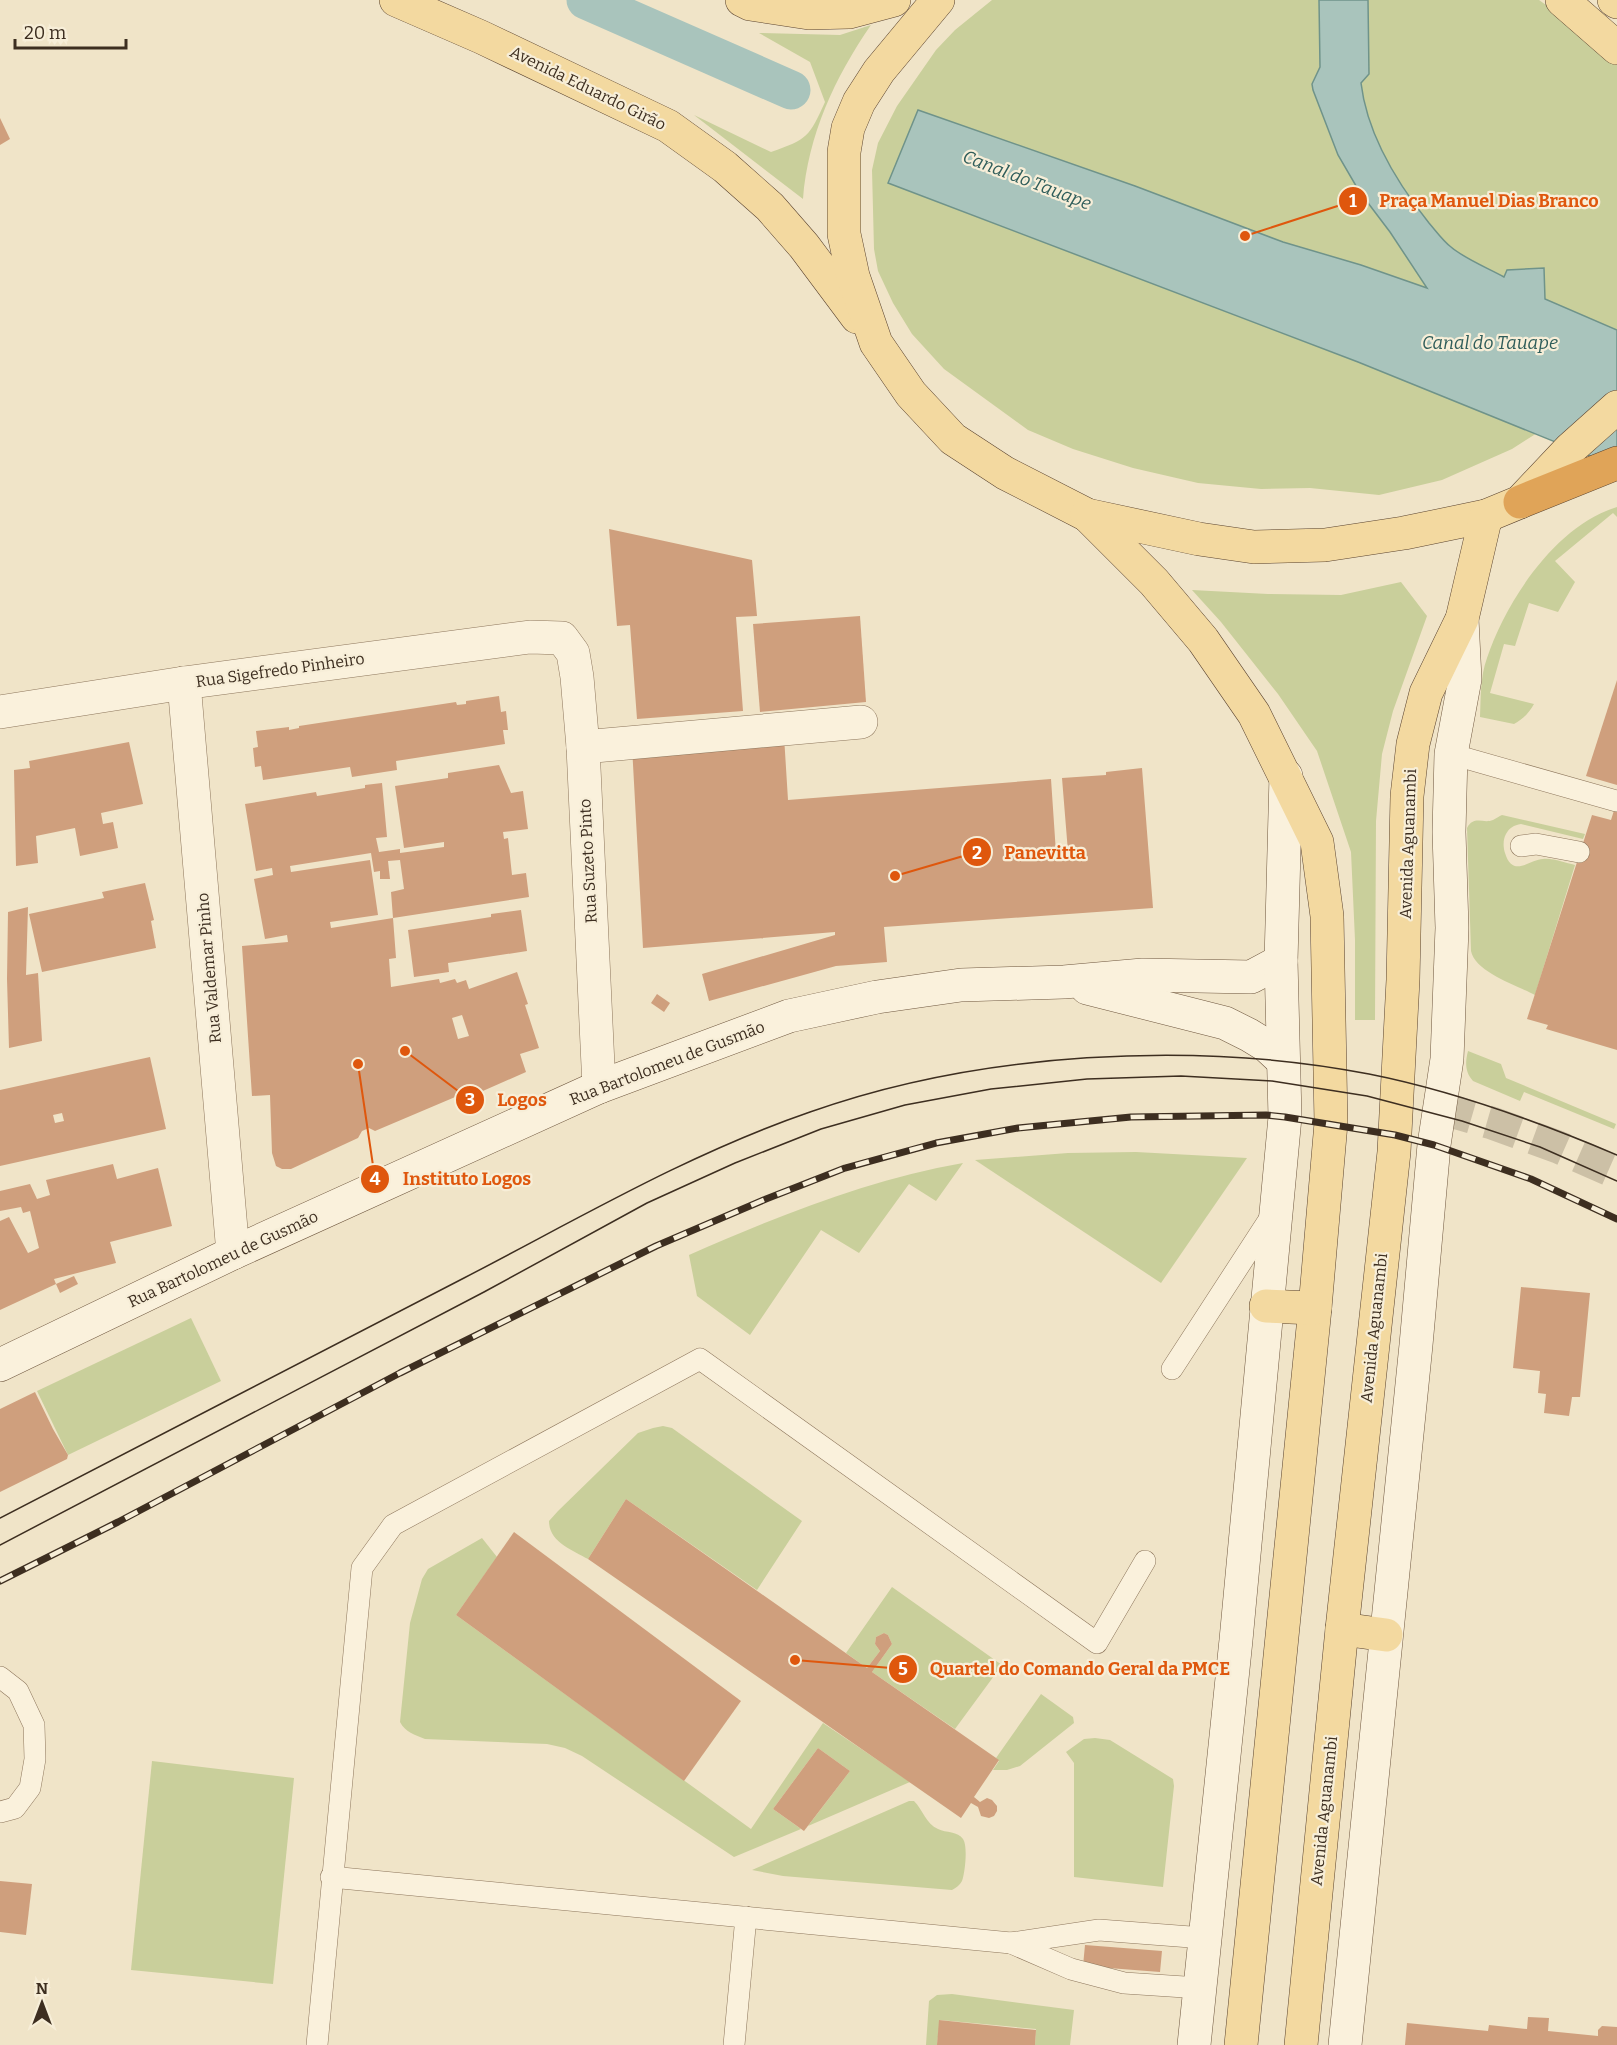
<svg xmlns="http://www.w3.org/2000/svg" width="1617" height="2045" viewBox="0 0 1617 2045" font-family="Bitter,serif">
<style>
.green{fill:#c9cf9b}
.water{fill:#a9c4bc;stroke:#6f938a;stroke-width:1.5}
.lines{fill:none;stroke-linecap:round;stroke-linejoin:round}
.canal{stroke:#a9c4bc;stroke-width:39}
.building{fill:#cf9f7d;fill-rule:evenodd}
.street-tunnel{stroke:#ccc0a6;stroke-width:33;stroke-dasharray:33 16;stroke-linecap:butt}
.lane-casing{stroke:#8d765c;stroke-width:22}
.street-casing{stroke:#8d765c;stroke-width:34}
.secondary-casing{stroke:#6f573f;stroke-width:34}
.primary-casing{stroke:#5b4430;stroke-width:34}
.highway-casing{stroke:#5b4430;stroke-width:34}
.lane{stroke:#faf1dc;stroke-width:21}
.street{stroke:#faf1dc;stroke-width:33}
.secondary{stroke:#faf1dc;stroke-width:33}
.primary{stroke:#f3d9a0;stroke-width:33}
.highway{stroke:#e0a458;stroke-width:33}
.tram{stroke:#3d2e20;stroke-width:1.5}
.rail-casing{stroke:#3d2e20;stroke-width:7}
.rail{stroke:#f7eed8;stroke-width:4.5;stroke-dasharray:14;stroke-linecap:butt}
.labels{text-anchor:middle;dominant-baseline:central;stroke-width:4.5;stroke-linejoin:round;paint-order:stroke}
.street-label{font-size:16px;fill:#3d2e20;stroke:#f7eed8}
.water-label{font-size:18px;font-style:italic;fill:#2f5d5a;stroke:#f7eed8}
.leader{fill:none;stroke:#df570d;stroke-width:2}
.callout-dot{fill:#df570d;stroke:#f7eed8;stroke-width:2}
.mark-label{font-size:18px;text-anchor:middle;font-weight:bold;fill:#fff}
.callout-label{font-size:18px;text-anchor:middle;font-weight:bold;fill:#df570d;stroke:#f7eed8;stroke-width:4.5;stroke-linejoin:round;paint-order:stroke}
</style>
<rect width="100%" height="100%" fill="#f0e4c8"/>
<g class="green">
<path d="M992,0h547l35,25 43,37v300l-83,73 -22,14 -70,31 -63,15 -69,-7 -49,1 -63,-6 -65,-15 -60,-19 -45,-19 -84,-61 -32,-35 -19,-31 -15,-32 -4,-22 -2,-79 6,-27 19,-37 39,-56 19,-20z"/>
<path d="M871,25c-36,52 -63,110 -68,174l-109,-84 77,37c37,-13 38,-15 54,-50l-15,-40 -51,-29 81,2z"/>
<path d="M1617,507v10l-4,-4 -58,48 20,21 -17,30 -29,-9 -14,43 -11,-2 -14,49 44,11c-5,9 -11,15 -20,20l-34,-7c1,-20 0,-40 7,-59 19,-57 69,-133 130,-151z"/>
<path d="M1401,582l26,34 -34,95 -11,43 -6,67 -1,199h-20v-80l-4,-88 -34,-101 -39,-57 -57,-72 -29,-32 76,4 73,1z"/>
<path d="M1502,815l83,19 -2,5 -62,-15c-7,1 -12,4 -15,10 -3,5 -3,13 -1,19 8,26 25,6 38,6 11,-1 22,4 32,6l-40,130c-19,-10 -60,-23 -64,-44l-4,-123c7,-13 16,-4 26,-8 4,-2 6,-4 9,-5z"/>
<path d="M1468,1051l33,13 5,14 110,46 -2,5 -90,-37 -4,9 -47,-20c-8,-9 -8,-18 -5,-30z"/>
<path d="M1136,1152l111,6 -86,125 -186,-123 93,-7z"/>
<path d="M963,1163l-27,38 -27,-17 -50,69 -38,-23 -71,105 -53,-39 -8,-41c89,-39 178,-75 274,-92z"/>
<path d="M191,1318l30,63 -153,74 -31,-64z"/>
<path d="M663,1426l9,2 130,93 -45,69 -131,-91 -38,60c-16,-9 -39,-17 -39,-38l9,-10 80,-78 15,-5z"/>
<path d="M482,1538l15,19 -41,58 295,214 72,-106 87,59 -102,44 42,-55 -32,-23 -45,61 28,20 -67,28 -152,-101 -17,-8 -18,-4 -122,-5c-10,-4 -20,-7 -25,-17l10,-99 12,-44 6,-10z"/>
<path d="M892,1587l110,78 -47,64 -83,-57 20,-28 -4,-9 -4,-2 -8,4 -1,7 5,7 -13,17 -21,-15z"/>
<path d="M1041,1694l32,23 1,6 -54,43 -13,4h-14l6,-9 -3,-3z"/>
<path d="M1095,1738l15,2 63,39 1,7 -11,101 -89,-10v-114l-8,-11 18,-13z"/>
<path d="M152,1761l142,17 -21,206 -142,-14z"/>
<path d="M909,1801h5c9,9 12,23 24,28 8,4 20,2 25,10 5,7 2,34 -1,42 -2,4 -6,7 -10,9l-169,-14 -31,-6z"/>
<path d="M952,1994l122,16 -4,35h-35l1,-16 -96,-9 -3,25h-11l3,-44 8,-6z"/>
</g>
<path class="water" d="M1319,0h49l1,74 -8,9c6,51 36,100 68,140 7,8 14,18 22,24 14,12 37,21 53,30l3,-7 37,-2 1,31 72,31v137l-259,-105 -470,-179 30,-73 217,76 148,56 78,23 66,23 -37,-56 -31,-41 -21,-36 -25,-65 -1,-6 8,-17z"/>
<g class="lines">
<path class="canal" d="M586,0l205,90"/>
</g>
<g class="building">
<path d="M0,118l10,21 -10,6z"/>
<path d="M609,529l143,31 5,56 -21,1 7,94 -106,8 -7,-94 -13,1z"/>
<path d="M860,616l6,86 -106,10 -7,-88z"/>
<path d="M1617,680v105l-31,-9z"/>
<path d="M499,696l2,16 5,-1 2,19h-5l2,14 -109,17 1,9 -45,7 -2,-10 -87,13 -2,-14 -6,1 -2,-19 5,-1 -2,-16 33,-4v3l10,-2v-2l157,-24 1,3 9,-1v-3z"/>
<path d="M784,736l4,64 263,-21 5,74 12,-1 -6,-74 44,-3v-3l36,-4 11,140 -269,19 3,35 -51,4 -127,35 -7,-27 133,-39v-3l-192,16 -11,-202z"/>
<path d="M129,742l14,62 -42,9 2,11 10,-2 5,26 -38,8 -5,-28 -39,8 2,27 -22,3 -2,-96 16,-2 -1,-7z"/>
<path d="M499,765l12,28 12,-2 5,38 -25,3 1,7 4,-1 4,37 14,-2 3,24 -136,21 3,40 -7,1 2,28 48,-8 1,4 15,-4 2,4 9,-3 3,9 48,-17 11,32 -3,1 14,43 -19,6 6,18 -50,22 -2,-5 -99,42 -6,-3 -7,3 -4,7 -67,31h-9l-6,-3 -4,-13 -2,-58 -18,1 -10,-150 46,-4 -1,-7 -22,4 -11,-60 19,-4 -1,-7 -16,3 -11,-67 71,-12 1,4 48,-8v-3l17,-2 5,54 -11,1 3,14 21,-3v4l44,-6v-5l-40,6 -9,-62 53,-8v-5zM371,853l3,19 6,-1v8h10l-2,-18 12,-1 4,29 -13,3 2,26 -62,10 -1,-6 48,-7 -8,-55 -79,12 -1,-6zM462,1015l7,21 -11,3 -6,-21z"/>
<path d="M1617,801v249l-71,-21 2,-4 -21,-6 65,-204 19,5z"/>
<path d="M145,883l9,37 -3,1 5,27 -114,24 -13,-58 75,-16 -2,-6z"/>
<path d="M28,907l-2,68 12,-2 4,68 -33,7 -2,-69 1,-67z"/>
<path d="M521,910l6,41 -79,12 1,9 -35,5 -6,-47 83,-13v-3z"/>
<path d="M657,994l13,9 -6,9 -13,-9z"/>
<path d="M150,1057l16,72 -166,37v-76zM62,1113l2,8 -9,2 -2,-8z"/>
<path d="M113,1164l4,15 41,-11 14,58 -62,16 6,21 -62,16 2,5 -56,26v-89l9,-4 19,36 11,-5 -9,-37 -7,2 -2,-6 -21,4v-20l30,-7 7,15 13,-4 -4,-15z"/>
<path d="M74,1276l4,8 -18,9 -4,-9z"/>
<path d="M1521,1287l69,6 -10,104h-8l-3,19 -25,-3 2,-19 -8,-1 2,-22 -27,-3z"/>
<path d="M35,1392l18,37 15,26 -1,4 -67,33v-83z"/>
<path d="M626,1499l241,169 13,-17 -5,-7 1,-7 8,-4 4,2 4,9 -20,28 127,88 -25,37 6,5 7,-4 5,2 5,6v5l-3,5 -5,2 -8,-2 -3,-9 -7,-4 -10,15 -373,-259z"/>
<path d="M514,1532l227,169 -57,80 -228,-166z"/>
<path d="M818,1748l32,23 -46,60 -31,-22z"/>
<path d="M0,1881l32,3 -6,51 -26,-3z"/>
<path d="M1085,1945l77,6 -2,21 -77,-6z"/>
<path d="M1528,2017l21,1 -1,13 50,5v-6l4,-4 15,1v18h-212l2,-22 81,8 1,-6 38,4z"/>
<path d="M939,2020l97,10 -1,15h-98z"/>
</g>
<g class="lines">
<path class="street-tunnel" d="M1440,1108l52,15 66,24 59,26"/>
<g class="lane-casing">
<g id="lane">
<path d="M1451,754l165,47"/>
<path d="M1521,846l15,-2 43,8"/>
<path d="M1172,1369l100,-154"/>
<path d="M0,1677l18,14 16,34 1,34 -5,29 -15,20 -15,4"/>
<path d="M331,1877l680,66"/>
<path d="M1200,1988l-76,-5 -53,-14 -60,-26 88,-13 105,8"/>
<path d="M317,2045l45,-477 31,-43 307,-166 397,284 48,-82"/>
<path d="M734,2045l12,-128"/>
</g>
</g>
<g class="street-casing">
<g id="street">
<path d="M184,683l49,570"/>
<path d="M0,712l184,-29 346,-46 32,1 11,15 4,24 6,70 16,340"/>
<path d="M583,747l278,-25"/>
</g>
</g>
<g class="secondary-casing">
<g id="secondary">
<path d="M1087,988l138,35 24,12 18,11 15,14"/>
<path d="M0,1365l233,-112 366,-166 190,-71 88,-19 84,-12 103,-3 79,-7 108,2 30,-16"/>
<path d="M1194,2045l42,-405 49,-523 -4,-156 5,-185"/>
<path d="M1345,2045l71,-700 18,-200 13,-86 5,-131 -3,-96 2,-78 14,-75 -3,-60"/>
</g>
</g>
<g class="primary-casing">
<g id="primary">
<path d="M396,0l85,37 187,89 57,41 45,40 34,39 53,71"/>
<path d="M742,0l8,4 59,9 40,-1 45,-12"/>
<path d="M938,0l-59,71 -20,31 -11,26 -4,24v82l9,42 23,67 35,51 42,45 52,34 82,42 112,24 55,8 71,-2 79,-12 82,-17 34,-14 50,-53 47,-42"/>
<path d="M1562,0l55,48"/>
<path d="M1614,0l3,2"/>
<path d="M1087,515l67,67 49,58 51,74 63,128 10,74 4,207 -16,185 -74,737"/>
<path d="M1266,1306l49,2"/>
<path d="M1342,1629l44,6"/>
<path d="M1301,2045l41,-416 52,-477 9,-172 4,-184 6,-52 13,-51 36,-74 24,-103"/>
</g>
</g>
<g class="highway-casing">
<path id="highway" d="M1520,502l97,-39"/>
</g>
<use href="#lane" class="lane"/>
<use href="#street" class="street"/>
<use href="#secondary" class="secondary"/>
<use href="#primary" class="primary"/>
<use href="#highway" class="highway"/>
<g class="tram">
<path d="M0,1518c155,-80 309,-160 464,-240 114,-59 224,-124 346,-166 169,-60 383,-72 559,-38 86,17 168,47 248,81"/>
<path d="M0,1545l484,-253 163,-89 88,-40 86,-34 84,-24 86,-16 96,-10 94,-3 91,5 95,15 95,25 78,26 77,34"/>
</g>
<g class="rail-casing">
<path id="rail" d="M0,1581l118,-59 282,-149 256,-127 110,-47 79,-31 91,-25 82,-15 113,-11 135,-2 19,2 110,18 39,10 97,34 86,40"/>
</g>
<use href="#rail" class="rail"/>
</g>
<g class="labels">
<g class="street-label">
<text transform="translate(588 88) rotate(26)">Avenida Eduardo Girão</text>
<text transform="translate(280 670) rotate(-8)">Rua Sigefredo Pinheiro</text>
<text transform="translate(1408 844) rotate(-88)">Avenida Aguanambi</text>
<text transform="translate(588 861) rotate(-93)">Rua Suzeto Pinto</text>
<text transform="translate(209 968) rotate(-95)">Rua Valdemar Pinho</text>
<text transform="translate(667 1063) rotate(-21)">Rua Bartolomeu de Gusmão</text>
<text transform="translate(223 1259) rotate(-25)">Rua Bartolomeu de Gusmão</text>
<text transform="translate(1374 1328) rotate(-84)">Avenida Aguanambi</text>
<text transform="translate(1324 1811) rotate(-84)">Avenida Aguanambi</text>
</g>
<g class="water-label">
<text transform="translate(1027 180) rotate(21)">Canal do Tauape</text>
<text x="1490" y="343">Canal do Tauape</text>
</g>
</g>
<path class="leader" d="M1245 236L1353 201M895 876L977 852M405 1051L470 1100M358 1064L375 1179M795 1660L903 1669"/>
<g class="callout-dot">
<circle cx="1245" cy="236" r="6"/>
<circle cx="895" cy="876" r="6"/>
<circle cx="405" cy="1051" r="6"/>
<circle cx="358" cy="1064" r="6"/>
<circle cx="795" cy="1660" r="6"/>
<circle cx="1353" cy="201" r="15"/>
<circle cx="977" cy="852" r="15"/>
<circle cx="470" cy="1100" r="15"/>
<circle cx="375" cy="1179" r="15"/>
<circle cx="903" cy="1669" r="15"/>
</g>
<g class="mark-label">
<text x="1353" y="207">1</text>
<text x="977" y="859">2</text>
<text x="470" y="1106">3</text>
<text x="375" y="1185">4</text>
<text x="903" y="1675">5</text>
</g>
<g class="callout-label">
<text x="1489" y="207">Praça Manuel Dias Branco</text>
<text x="1045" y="859">Panevitta</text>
<text x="522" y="1106">Logos</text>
<text x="467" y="1185">Instituto Logos</text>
<text x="1080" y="1675">Quartel do Comando Geral da PMCE</text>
</g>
<g transform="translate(42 2003)" stroke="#f7eed8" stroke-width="4.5" paint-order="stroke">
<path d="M0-4.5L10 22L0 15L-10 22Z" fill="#3d2e20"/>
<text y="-9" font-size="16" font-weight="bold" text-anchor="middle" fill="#3d2e20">N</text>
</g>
<path d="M15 39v9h111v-9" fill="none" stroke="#3d2e20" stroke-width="3"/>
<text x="24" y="39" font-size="18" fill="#3d2e20" stroke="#f7eed8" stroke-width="4.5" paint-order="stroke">20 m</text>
</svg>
